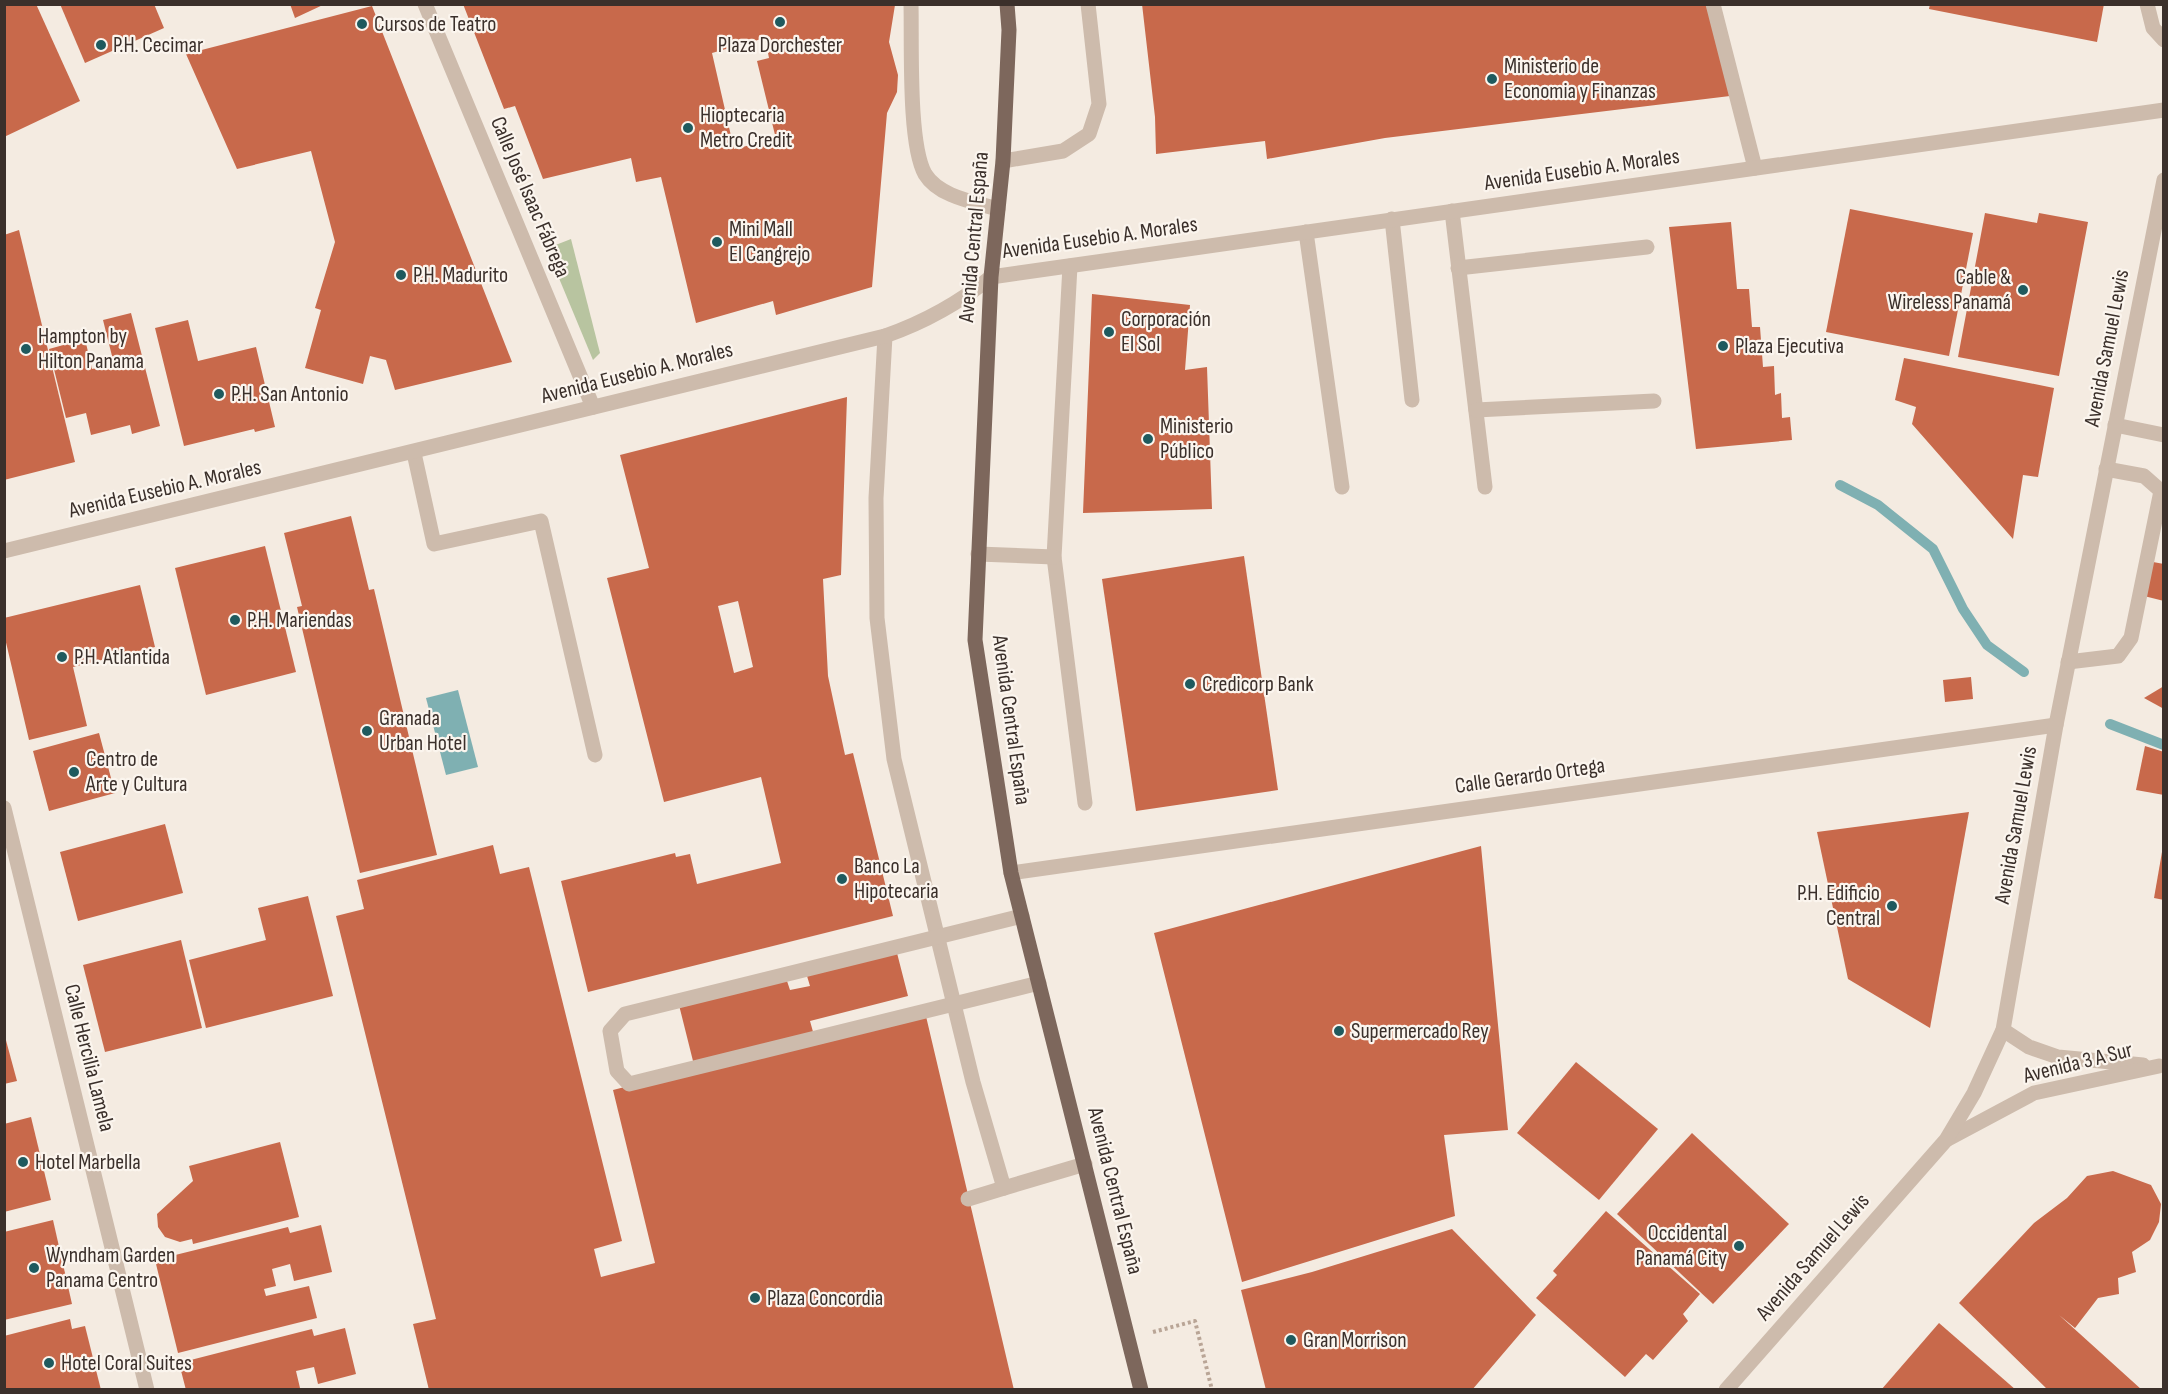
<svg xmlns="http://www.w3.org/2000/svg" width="2168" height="1394" viewBox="0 0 2168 1394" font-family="'Sofia Sans Condensed',sans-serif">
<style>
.green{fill:#b8c4a0}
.water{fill:#7fb0b2}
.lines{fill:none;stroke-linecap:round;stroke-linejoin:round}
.stream{stroke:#7fb0b2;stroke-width:10}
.building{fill:#c8694b;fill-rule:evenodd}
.path{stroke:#b9a596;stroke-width:4;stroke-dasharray:3 3;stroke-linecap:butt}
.minor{stroke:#cdbbac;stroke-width:15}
.major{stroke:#7d675c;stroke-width:15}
.poi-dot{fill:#1f5a5e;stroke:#fbf5ee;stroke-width:2}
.labels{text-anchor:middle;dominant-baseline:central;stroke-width:4.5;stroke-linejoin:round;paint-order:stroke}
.poi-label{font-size:22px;fill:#3b302b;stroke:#fbf5ee;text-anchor:start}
.street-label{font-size:22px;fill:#3b302b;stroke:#fbf5ee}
</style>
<rect width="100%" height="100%" fill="#f4ebe1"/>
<path class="green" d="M571,239l29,114 -7,7 -42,-101 2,-13z"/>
<path class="water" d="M458,690l20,77 -32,8 -20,-77z"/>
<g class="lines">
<g class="stream">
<path d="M1840,485l38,20 55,44 30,60 24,36 37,27"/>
<path d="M2110,724l54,21"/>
</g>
</g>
<g class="building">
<path d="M36,4l44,97 -76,36v-132z"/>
<path d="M60,4h94l10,24 -79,35z"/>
<path d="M290,4h35l-30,14z"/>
<path d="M463,4l432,1 -6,37 9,33 -1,17 -10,21 -15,174 -96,28 -3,-14 -77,22 -35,-146 -25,5 -5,-24 -88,21 -28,-73 -11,3zM765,38l4,20 -12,3 19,78 -42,10 -22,-96z"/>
<path d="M1142,4h567l21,92 -345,42 -118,21 -2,-18 -109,13 -1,-37z"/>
<path d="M1930,4h174l-7,38 -168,-33z"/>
<path d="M372,6l140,356 -117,28 -9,-30 -16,-4 -7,28 -58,-16 16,-58 -6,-2 20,-66 -24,-91 -74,18 -51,-115z"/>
<path d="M1850,209l123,24 -24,123 -123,-24z"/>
<path d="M1985,213l52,10 2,-10 49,9 -29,154 -101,-19z"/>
<path d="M1731,222l6,67h12l3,38h8l3,40 11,-1 1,29 6,-2 1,25 8,-1 2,23 -96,9 -27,-222z"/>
<path d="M19,230l56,232 -71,18v-245z"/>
<path d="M1092,294l98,11 -5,65 22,-3 5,142 -129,4z"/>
<path d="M131,313l29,113 -28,8 -2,-9 -39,10 -5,-22 -20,5 -17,-69 36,-10 7,30 22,-5 -11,-44z"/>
<path d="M188,320l10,41 58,-14 19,80 -20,5 -1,-3 -70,17 -29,-118z"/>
<path d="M1904,358l150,30 -16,89 -15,-2 -10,64 -101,-115 4,-17 -21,-7z"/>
<path d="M847,397l-6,178 -18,4 5,97 17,79 8,-2 40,163 -305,76 -27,-111 114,-28 1,4 14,-3 7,30 84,-21 -20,-86 -97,25 -57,-224 42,-10 -29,-113zM738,601l15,66 -19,6 -16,-67z"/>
<path d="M351,516l18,74 5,-1 63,266 -77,18 -63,-266 5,-1 -18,-73z"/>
<path d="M265,546l31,126 -90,23 -31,-127z"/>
<path d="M1244,556l34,234 -142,21 -34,-232z"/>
<path d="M2153,562l11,2v37l-20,-5z"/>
<path d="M140,585l15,62 -82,20 14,59 -58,14 -25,-106v-16z"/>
<path d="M1971,677l2,22 -28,3 -2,-22z"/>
<path d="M2164,686v23l-20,-11z"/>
<path d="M99,733l16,60 -66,18 -16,-60z"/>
<path d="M2145,746l19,6v43l-28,-5z"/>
<path d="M1969,812l-39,216 -82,-49 -31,-147z"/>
<path d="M165,824l18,69 -105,28 -18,-69z"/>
<path d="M493,845l7,29 29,-7 93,374 -28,8 7,28 54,-14 -42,-173 82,-21 -16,-64 107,-27 4,12 20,-4 -3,-10 90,-23 11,43 -98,25 5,18 110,-27 89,378h-585l-16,-66 23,-5 -100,-403 28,-7 -7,-29z"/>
<path d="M1481,846l27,284 -64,5 11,81 -213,66 -88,-349z"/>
<path d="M2162,852l2,1v47l-10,-2z"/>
<path d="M308,896l25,100 -127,32 -17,-68 77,-20 -8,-32z"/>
<path d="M181,940l21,88 -97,24 -22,-87z"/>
<path d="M4,1033l13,48 -13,3z"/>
<path d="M1576,1062l82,67 -59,71 -82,-67z"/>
<path d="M31,1117l20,83 -47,12v-88z"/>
<path d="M1692,1133l97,91 -76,80 -96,-90z"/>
<path d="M280,1142l19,75 -106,27 -1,-5 -12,3 -15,-5 -7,-10 -1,-13 36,-33 -4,-15z"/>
<path d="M2113,1171l38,14 10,19 -2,18 -9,18 -18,12 4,20 -18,6 1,16 -21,4 -23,30 -16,-13 83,75h-94l-89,-87 75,-80 33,-25 20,-22z"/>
<path d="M1606,1211l94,83 -17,20 5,7 -35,39 -7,-6 -21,23 -89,-79 21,-23 -4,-4z"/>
<path d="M53,1220l19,84 -68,16v-88z"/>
<path d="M321,1225l11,47 -38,9 -4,-17 -18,5 4,17 -12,3 2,7 43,-10 8,32 -139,35 -23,-93 133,-33 2,6z"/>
<path d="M1452,1229l84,86 -64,75h-206l-25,-100 71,-18z"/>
<path d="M70,1319l2,10 13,-3 16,64h-97v-54z"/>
<path d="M1939,1323l77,67h-135z"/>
<path d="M345,1328l11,46 -38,10 -4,-17 -18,4 4,17 -5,2h-109l-7,-27 133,-34 2,7z"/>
</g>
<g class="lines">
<path class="path" d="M1153,1332l42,-11 17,69"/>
<g class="minor">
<path d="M425,4l168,403"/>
<path d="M911,4c1,39 -3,140 14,170 14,23 50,28 73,35"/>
<path d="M1713,4l42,164"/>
<path d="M2147,4l6,24 11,12"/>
<path d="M1003,161l60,-10 26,-17 10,-30 -11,-100"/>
<path d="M1452,211l33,276"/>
<path d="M1392,219l20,181"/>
<path d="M1306,232l36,255"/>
<path d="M1070,266l-16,291 31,246"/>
<path d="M1458,268l189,-21"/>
<path d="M885,336l-9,162 1,120 17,141 79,323 31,106 81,-24"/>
<path d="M1476,410l178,-9"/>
<path d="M2115,425l49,10"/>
<path d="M414,453l20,91 107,-23 54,234"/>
<path d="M4,551l881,-215c40,-14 73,-32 106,-59l1173,-167"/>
<path d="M978,554l76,3"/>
<path d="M2068,662l50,-6 13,-18 30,-147 -17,-15 -38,-7"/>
<path d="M4,808l143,582"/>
<path d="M1011,873l1045,-148"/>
<path d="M1022,916l-397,98 -15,17 7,40 12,13 410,-101"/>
<path d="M2003,1030l26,17 29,10 85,8"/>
<path d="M1948,1139l86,-46 125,-27"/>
<path d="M968,1199l36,-11"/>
<path d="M1726,1390l220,-250 28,-47 29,-63 53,-305 108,-545"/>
</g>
<path class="major" d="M1007,4l2,26 -6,131 -12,116 -16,363 36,233 130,517"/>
</g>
<g class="poi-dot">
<circle cx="780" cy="22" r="6"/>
<circle cx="362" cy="24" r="6"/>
<circle cx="101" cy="45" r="6"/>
<circle cx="1492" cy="79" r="6"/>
<circle cx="688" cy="128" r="6"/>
<circle cx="717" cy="242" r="6"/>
<circle cx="401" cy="275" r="6"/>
<circle cx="2023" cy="290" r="6"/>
<circle cx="1109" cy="332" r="6"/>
<circle cx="1723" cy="346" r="6"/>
<circle cx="26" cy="349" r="6"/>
<circle cx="219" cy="394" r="6"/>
<circle cx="1148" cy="439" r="6"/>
<circle cx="235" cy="620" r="6"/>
<circle cx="62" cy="657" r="6"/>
<circle cx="1190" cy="684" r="6"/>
<circle cx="367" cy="731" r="6"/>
<circle cx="74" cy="772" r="6"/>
<circle cx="842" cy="879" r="6"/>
<circle cx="1892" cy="906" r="6"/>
<circle cx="1339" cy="1031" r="6"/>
<circle cx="23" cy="1162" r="6"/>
<circle cx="1739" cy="1246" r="6"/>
<circle cx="34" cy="1268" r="6"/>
<circle cx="755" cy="1298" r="6"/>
<circle cx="1291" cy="1340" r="6"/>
<circle cx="49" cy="1363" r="6"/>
</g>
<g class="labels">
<g class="poi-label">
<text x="374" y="24">Cursos de Teatro</text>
<text x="113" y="45">P.H. Cecimar</text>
<text x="780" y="45" text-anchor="middle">Plaza Dorchester</text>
<text x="1504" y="66">Ministerio de<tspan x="1504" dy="25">Economia y Finanzas</tspan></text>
<text x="700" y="115">Hioptecaria<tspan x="700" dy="25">Metro Credit</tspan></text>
<text x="729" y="229">Mini Mall<tspan x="729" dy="25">El Cangrejo</tspan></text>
<text x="413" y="275">P.H. Madurito</text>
<text x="2011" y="277" text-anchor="end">Cable &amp;<tspan x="2011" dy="25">Wireless Panamá</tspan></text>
<text x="1121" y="319">Corporación<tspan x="1121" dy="25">El Sol</tspan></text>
<text x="38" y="336">Hampton by<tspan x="38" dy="25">Hilton Panama</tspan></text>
<text x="1735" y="346">Plaza Ejecutiva</text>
<text x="231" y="394">P.H. San Antonio</text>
<text x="1160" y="426">Ministerio<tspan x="1160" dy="25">Público</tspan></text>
<text x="247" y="620">P.H. Mariendas</text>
<text x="74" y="657">P.H. Atlantida</text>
<text x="1202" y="684">Credicorp Bank</text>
<text x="379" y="718">Granada<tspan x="379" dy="25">Urban Hotel</tspan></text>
<text x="86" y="759">Centro de<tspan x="86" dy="25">Arte y Cultura</tspan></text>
<text x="854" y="866">Banco La<tspan x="854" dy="25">Hipotecaria</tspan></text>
<text x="1880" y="893" text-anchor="end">P.H. Edificio<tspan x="1880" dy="25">Central</tspan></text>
<text x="1351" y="1031">Supermercado Rey</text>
<text x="35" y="1162">Hotel Marbella</text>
<text x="1727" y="1233" text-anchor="end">Occidental<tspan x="1727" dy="25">Panamá City</tspan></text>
<text x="46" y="1255">Wyndham Garden<tspan x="46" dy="25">Panama Centro</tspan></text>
<text x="767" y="1298">Plaza Concordia</text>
<text x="1303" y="1340">Gran Morrison</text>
<text x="61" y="1363">Hotel Coral Suites</text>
</g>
<g class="street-label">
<text transform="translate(1582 170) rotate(-8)">Avenida Eusebio A. Morales</text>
<text transform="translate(530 197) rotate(67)">Calle José Isaac Fábrega</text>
<text transform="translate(974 237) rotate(-85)">Avenida Central España</text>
<text transform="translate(1100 238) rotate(-8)">Avenida Eusebio A. Morales</text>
<text transform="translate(2107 348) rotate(-79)">Avenida Samuel Lewis</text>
<text transform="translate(637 373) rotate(-14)">Avenida Eusebio A. Morales</text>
<text transform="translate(165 489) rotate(-13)">Avenida Eusebio A. Morales</text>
<text transform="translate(1011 720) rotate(82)">Avenida Central España</text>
<text transform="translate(1530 776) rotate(-8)">Calle Gerardo Ortega</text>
<text transform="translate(2016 825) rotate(-80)">Avenida Samuel Lewis</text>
<text transform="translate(89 1058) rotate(76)">Calle Hercilia Lamela</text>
<text transform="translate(2078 1063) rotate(-14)">Avenida 3 A Sur</text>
<text transform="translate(1115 1191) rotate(76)">Avenida Central España</text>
<text transform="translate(1813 1257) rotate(-49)">Avenida Samuel Lewis</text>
</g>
</g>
<rect width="2168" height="1394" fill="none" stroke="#3b302b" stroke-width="12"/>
</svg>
